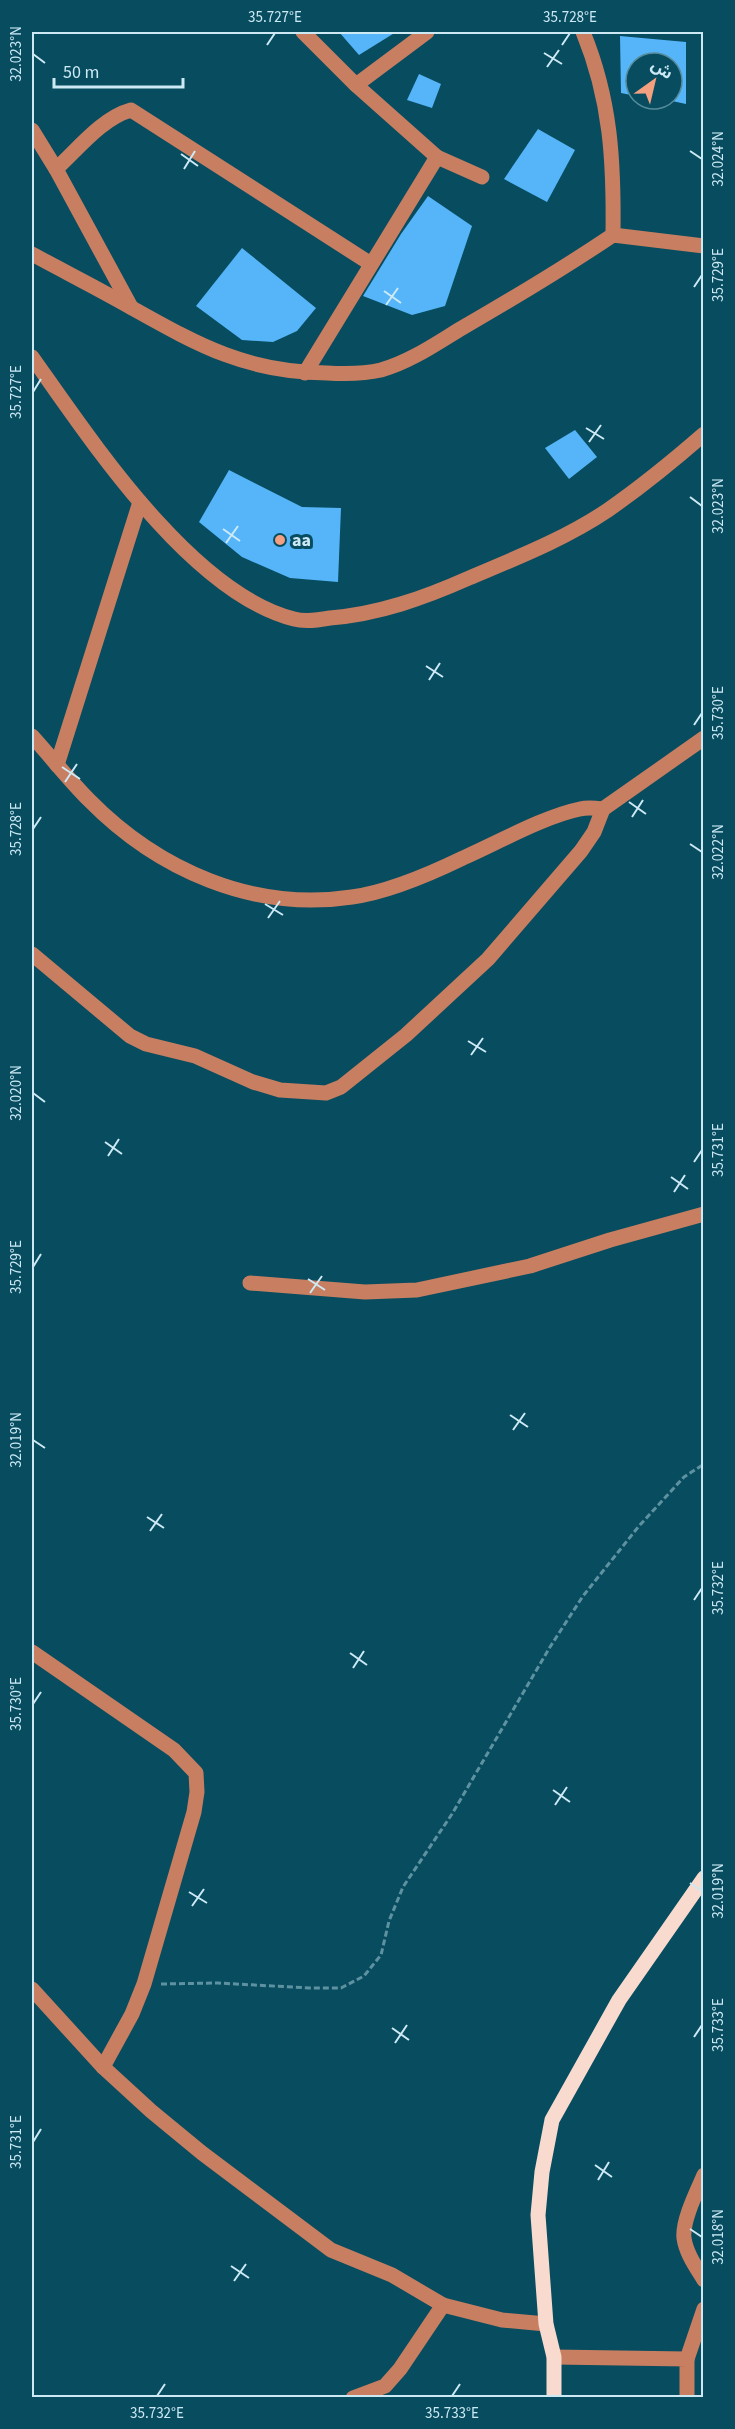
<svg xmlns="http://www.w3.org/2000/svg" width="735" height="2429" viewBox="0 0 735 2429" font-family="'Source Sans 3','Noto Sans Arabic',sans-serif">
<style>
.building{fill:#55b5f8}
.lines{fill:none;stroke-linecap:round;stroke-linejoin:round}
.path{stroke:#5f92a1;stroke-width:3;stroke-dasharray:6 3;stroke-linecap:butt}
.minor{stroke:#c87e60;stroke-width:15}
.major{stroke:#f9dace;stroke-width:15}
.ticks{fill:none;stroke:#cce9f4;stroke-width:2}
.poi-dot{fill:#f2a07f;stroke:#074c5f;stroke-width:2}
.labels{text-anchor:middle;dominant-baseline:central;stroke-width:6;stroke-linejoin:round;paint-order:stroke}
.poi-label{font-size:18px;font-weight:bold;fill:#cce9f4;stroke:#074c5f;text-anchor:start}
.neatline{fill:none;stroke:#cce9f4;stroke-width:2}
.ticks-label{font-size:15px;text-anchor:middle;fill:#cce9f4}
</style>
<rect width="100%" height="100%" fill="#074c5f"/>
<g class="building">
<path d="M339,32h57l-37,23z"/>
<path d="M620,36l66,6v62l-14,-3v-38h-36v33l-15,-3z"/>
<path d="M419,74l22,10 -9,24 -25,-8z"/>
<path d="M538,129l37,21 -28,52 -43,-23z"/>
<path d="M428,196l44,30 -27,80 -33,9 -49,-19 38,-62z"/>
<path d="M242,248l74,60 -19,23 -24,11 -31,-2 -46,-34z"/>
<path d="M575,430l22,27 -28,22 -24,-31z"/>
<path d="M229,470l73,37 39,1 -3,74 -48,-4 -48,-21 -43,-35z"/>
</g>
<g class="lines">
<path class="path" d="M161,1984l57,-1 91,5h32l23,-12 17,-21 8,-34 14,-34 49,-73 98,-167 33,-51 56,-70 45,-49 20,-13"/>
<g class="minor">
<path d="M303,32l53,53 71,-53"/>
<path d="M583,32c28,68 31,130 30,203"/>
<path d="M356,85l81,72 45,20"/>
<path d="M32,130l24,39 75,138"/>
<path d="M56,169c22,-20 46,-51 75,-59l240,154"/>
<path d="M32,254c33,18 67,35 100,54 68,38 114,64 195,65 18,1 37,1 54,-3 29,-8 56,-27 81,-42 52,-30 102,-60 151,-93l91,11"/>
<path d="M32,357c59,83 159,236 262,262 11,3 25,1 36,-1 49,-4 94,-20 139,-40 47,-20 96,-39 139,-68 33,-23 65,-49 96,-76"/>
<path d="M305,373l132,-216"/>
<path d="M32,736c19,21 37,44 57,64 69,70 164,112 263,97 37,-5 78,-23 111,-39 34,-15 82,-42 117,-49 8,-2 15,-1 23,0"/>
<path d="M57,765l83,-263"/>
<path d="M32,954l98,82 16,8 49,12 58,26 27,8 46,3 15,-6 65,-52 82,-76 93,-108 13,-19 9,-23 101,-71"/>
<path d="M250,1283l115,9 52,-2 113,-24 80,-26 94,-26"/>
<path d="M32,1652l142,98 22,23 1,19 -3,20 -50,172 -12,30 -29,53"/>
<path d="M32,1989l71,78 48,44 51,42 129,97 61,25 51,30 59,15 44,4"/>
<path d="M704,2175c-7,16 -22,46 -20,63 2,15 12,29 20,42"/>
<path d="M554,2357l133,2v39"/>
<path d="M687,2359l17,-50"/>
<path d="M353,2398l32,-12 15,-17 43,-64"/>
</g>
<path class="major" d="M554,2398v-41l-8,-33 -8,-109 4,-43 10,-52 67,-120 85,-122"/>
</g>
<path class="ticks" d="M267,45l8,-12M562,45l8,-12M544,53l18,11M33,54l12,9M547,67l12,-17M690,151l12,8M181,154l17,12M184,169l11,-18M694,287l8,-12M384,291l17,12M386,305l12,-17M33,392l8,-13M586,428l18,11M589,442l12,-17M690,497l12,9M223,529l17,12M226,543l12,-17M426,666l17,11M429,680l11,-17M694,725l8,-12M62,767l18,12M65,782l12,-18M629,802l17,12M632,817l11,-17M33,829l8,-12M690,844l12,8M265,904l18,11M268,918l12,-17M468,1041l18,11M471,1055l12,-17M33,1093l12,9M105,1142l17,12M108,1156l11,-17M694,1162l8,-12M671,1177l17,12M674,1192l11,-17M33,1267l8,-13M308,1279l17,11M310,1293l12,-17M510,1415l18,12M513,1430l12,-17M33,1440l12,8M147,1517l17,11M150,1531l12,-17M694,1600l8,-12M350,1653l17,12M353,1668l11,-17M33,1704l8,-12M553,1790l17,12M555,1805l12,-18M690,1883l12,8M189,1892l18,11M192,1906l12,-17M392,2028l17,12M694,2037l8,-12M395,2043l12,-18M33,2142l8,-13M595,2165l17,12M598,2180l11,-18M690,2229l12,8M231,2266l18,12M234,2281l12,-17M157,2396l8,-12M452,2396l8,-12"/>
<circle class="poi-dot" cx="280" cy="540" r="6"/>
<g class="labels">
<g class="poi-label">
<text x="292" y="540">aa</text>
</g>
</g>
<rect width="735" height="2429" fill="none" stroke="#074c5f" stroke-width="66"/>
<g transform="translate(654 81) rotate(34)"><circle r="28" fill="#074c5f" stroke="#568b9b" stroke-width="1.5"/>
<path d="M0-4.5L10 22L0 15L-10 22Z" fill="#f2a07f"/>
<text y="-9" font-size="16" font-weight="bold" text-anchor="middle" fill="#cce9f4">ش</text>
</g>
<path d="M54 78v9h129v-9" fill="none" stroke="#cce9f4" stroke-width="3"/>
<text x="63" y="78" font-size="18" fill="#cce9f4" stroke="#074c5f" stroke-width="4.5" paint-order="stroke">50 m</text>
<rect x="33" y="33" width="669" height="2363" class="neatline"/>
<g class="ticks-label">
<text x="275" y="22">35.727°E</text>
<text x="570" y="22">35.728°E</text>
<text transform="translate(16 54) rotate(-90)" y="5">32.023°N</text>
<text transform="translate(718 159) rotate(-90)" y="5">32.024°N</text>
<text transform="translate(718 275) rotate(-90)" y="5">35.729°E</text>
<text transform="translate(16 392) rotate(-90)" y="5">35.727°E</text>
<text transform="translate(718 506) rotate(-90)" y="5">32.023°N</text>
<text transform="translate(718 713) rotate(-90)" y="5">35.730°E</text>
<text transform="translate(16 829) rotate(-90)" y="5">35.728°E</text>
<text transform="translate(718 852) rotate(-90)" y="5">32.022°N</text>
<text transform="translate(16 1093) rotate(-90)" y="5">32.020°N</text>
<text transform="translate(718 1150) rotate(-90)" y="5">35.731°E</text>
<text transform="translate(16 1267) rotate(-90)" y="5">35.729°E</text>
<text transform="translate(16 1440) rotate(-90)" y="5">32.019°N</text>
<text transform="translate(718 1588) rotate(-90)" y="5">35.732°E</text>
<text transform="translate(16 1704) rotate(-90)" y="5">35.730°E</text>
<text transform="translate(718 1891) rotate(-90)" y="5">32.019°N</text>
<text transform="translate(718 2025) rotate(-90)" y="5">35.733°E</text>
<text transform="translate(16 2142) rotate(-90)" y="5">35.731°E</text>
<text transform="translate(718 2237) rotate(-90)" y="5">32.018°N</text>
<text x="157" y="2418">35.732°E</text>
<text x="452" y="2418">35.733°E</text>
</g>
</svg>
